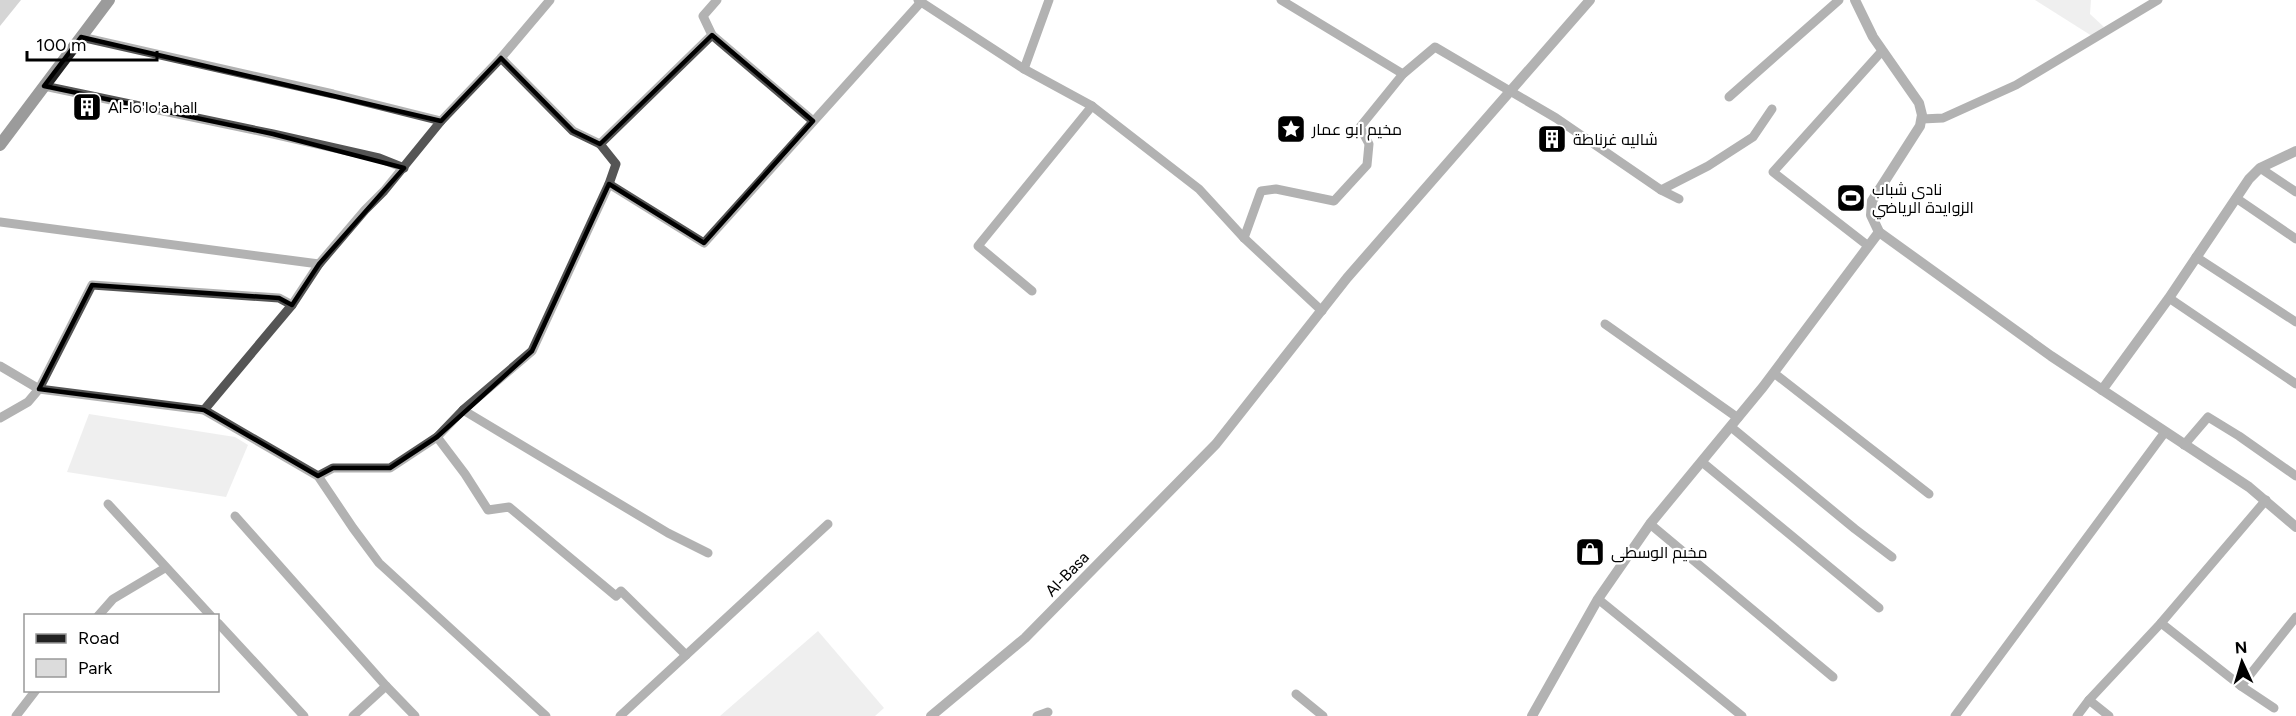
<svg xmlns="http://www.w3.org/2000/svg" width="2296" height="716" viewBox="0 0 2296 716" font-family="Figtree,Cairo,sans-serif">
<style>
.green{fill:#dcdcdc}
.water{fill:#a3a3a3}
.lines{fill:none;stroke-linecap:round;stroke-linejoin:round}
.minor{stroke:#555;stroke-width:9}
.tertiary{stroke:#555;stroke-width:10}
.secondary{stroke:#222;stroke-width:12}
.marked{fill:none;stroke:#000;stroke-width:4.5;stroke-linejoin:round}
.labels{text-anchor:middle;dominant-baseline:central;stroke-width:4.5;stroke-linejoin:round;paint-order:stroke}
.poi-label{font-size:16px;fill:#000;stroke:#fff;text-anchor:start}
.street-label{font-size:16px;fill:#000;stroke:#fff}
</style>
<rect width="100%" height="100%" fill="#fff"/>
<g class="green">
<path d="M2035,0h56l-1,14 14,13 -12,9z"/>
<path d="M89,414l146,23 13,8 -22,52 -159,-25z"/>
<path d="M818,631l66,77 -9,8h-155z"/>
</g>
<path class="water" d="M0,0h21l-21,26z"/>
<g class="lines">
<g class="minor">
<path d="M918,0l106,69 68,37 107,83 45,49 78,73"/>
<path d="M1281,0l122,74"/>
<path d="M712,35l101,86"/>
<path d="M81,37l252,57 108,27"/>
<path d="M1024,69l25,-69"/>
<path d="M44,86l229,48 106,24 25,10"/>
<path d="M1729,97l110,-97"/>
<path d="M1922,119l21,-1 73,-33 142,-85"/>
<path d="M600,144l112,-109 -9,-19 14,-16"/>
<path d="M2260,168l36,24"/>
<path d="M609,184l95,59 217,-241"/>
<path d="M1661,190l47,-24 45,-29 19,-28"/>
<path d="M2236,198l60,41"/>
<path d="M0,222l319,42"/>
<path d="M1244,238l17,-47 15,-2 58,12 33,-36 2,-21 -9,-17 43,-53 32,-27 121,71 105,72 18,9"/>
<path d="M1867,245l-94,-73 109,-121"/>
<path d="M2196,257l100,65"/>
<path d="M1032,291l-54,-45 114,-140"/>
<path d="M2169,298l127,86"/>
<path d="M1605,324l133,94"/>
<path d="M0,366l39,23 165,21 114,66 35,52 26,35 167,153"/>
<path d="M1774,373l155,121"/>
<path d="M204,410l88,-105 27,-41 46,-54 19,-19 57,-70 60,-63 49,-58"/>
<path d="M463,410l205,123 40,20"/>
<path d="M0,418l28,-16 11,-13 53,-104 187,13 13,7"/>
<path d="M1731,427l124,102 37,28"/>
<path d="M437,437l28,37 23,36 21,-3 107,89 5,-5 65,64"/>
<path d="M2184,445l24,-28 31,19 57,40"/>
<path d="M1702,462l177,146"/>
<path d="M318,476l15,-8h57l47,-31 26,-27 69,-59 77,-167 7,-20 -16,-20 -27,-13 -72,-73"/>
<path d="M108,504l103,112"/>
<path d="M235,516l151,170 29,30"/>
<path d="M1650,524l183,153"/>
<path d="M1598,599l144,117"/>
<path d="M98,616l15,-17 52,-31"/>
<path d="M218,623l86,93"/>
<path d="M2161,623l80,63 33,22"/>
<path d="M2241,686l55,-69"/>
<path d="M1296,694l27,22"/>
<path d="M2089,700l20,16"/>
<path d="M16,716l20,-26"/>
<path d="M353,716l33,-30"/>
<path d="M620,716l208,-192"/>
<path d="M1037,716l11,-4"/>
<path d="M1955,716l210,-284"/>
<path d="M2077,716l12,-16 72,-77 105,-123"/>
</g>
<g class="tertiary">
<path d="M1855,0l18,37 46,66 3,12 -2,11 -48,75 -1,14 8,17 172,124 198,131 47,40"/>
<path d="M2102,390l67,-92 80,-119 11,-11 36,-17"/>
<path d="M931,716l94,-78 191,-194 131,-166 243,-278"/>
<path d="M1532,716l66,-117 52,-75 113,-137 116,-155"/>
</g>
<path class="secondary" d="M0,145l109,-145"/>
</g>
<path d="M0 0H2296V716H0ZM712,35l101,86 -109,122 -95,-59 -77,167 -95,86 -47,31h-57l-15,8 -114,-66 -165,-21 53,-104 187,13 13,7 27,-41 85,-96 -131,-34 -229,-48 37,-49 360,84 60,-63 72,73 27,13z" fill="#fff" fill-opacity=".55" fill-rule="evenodd"/>
<path class="marked" d="M712,35l101,86 -109,122 -95,-59 -77,167 -95,86 -47,31h-57l-15,8 -114,-66 -165,-21 53,-104 187,13 13,7 27,-41 85,-96 -131,-34 -229,-48 37,-49 360,84 60,-63 72,73 27,13z"/>
<defs>
<g id="building-square" transform="scale(1.5)"><rect x="-9" y="-9" width="18" height="18" rx="4" fill="#000" stroke="#fff"/><path d="M-4-6H4V6H1V3H-1V6H-4ZM-2.5-4.3h1.7v1.8h-1.7ZM.8-4.3h1.7v1.8H.8ZM-2.5-1h1.7V.8h-1.7ZM.8-1h1.7V.8H.8Z" fill="#fff"/></g>
<g id="sight-square" transform="scale(1.5)"><rect x="-9" y="-9" width="18" height="18" rx="4" fill="#000" stroke="#fff"/><path d="M0-6L1.8-2.2L6-1.7L2.9 1.2L3.7 5.4L0 3.3L-3.7 5.4L-2.9 1.2L-6-1.7L-1.8-2.2Z" fill="#fff"/></g>
<g id="stadium-square" transform="scale(1.5)"><rect x="-9" y="-9" width="18" height="18" rx="4" fill="#000" stroke="#fff"/><path d="M0-5a6.5 5 0 1 0 0 10a6.5 5 0 1 0 0-10ZM-3.5-1.8h7v3.6h-7Z" fill="#fff"/></g>
<g id="shop-square" transform="scale(1.5)"><rect x="-9" y="-9" width="18" height="18" rx="4" fill="#000" stroke="#fff"/><path d="M-5-2.5h2.3a2.7 3.5 0 0 1 5.4 0H5L5.5 6h-11ZM-1.5-2.5h3a1.5 2.3 0 0 0-3 0Z" fill="#fff"/></g>
</defs>
<g fill-rule="evenodd">
<use href="#building-square" x="87" y="107"/>
<use href="#sight-square" x="1291" y="129"/>
<use href="#building-square" x="1552" y="139"/>
<use href="#stadium-square" x="1851" y="198"/>
<use href="#shop-square" x="1590" y="552"/>
</g>
<g class="labels">
<g class="poi-label">
<text x="108" y="107">Al-lo'lo'a hall</text>
<text x="1312" y="129">مخيم ابو عمار</text>
<text x="1573" y="139">شاليه غرناطة</text>
<text x="1872" y="189">نادي شباب<tspan x="1872" dy="18">الزوايدة الرياضي</tspan></text>
<text x="1611" y="552">مخيم الوسطى</text>
</g>
<g class="street-label">
<text transform="translate(1067 574) rotate(-46)">Al-Basa</text>
</g>
</g>
<rect x="24" y="614" width="195" height="78" fill="#ffffff" stroke="#999999" stroke-width="1.5"/>
<rect x="36" y="634" width="30" height="9" fill="#222222" stroke="#999999" stroke-width="1.5"/>
<text x="78" y="644" font-size="18" fill="#000000">Road</text>
<rect x="36" y="659" width="30" height="18" fill="#dcdcdc" stroke="#999999" stroke-width="1.5"/>
<text x="78" y="674" font-size="18" fill="#000000">Park</text>
<g transform="translate(2242 662) rotate(356)" stroke="#ffffff" stroke-width="4.5" paint-order="stroke">
<path d="M0-4.5L10 22L0 15L-10 22Z" fill="#000000"/>
<text y="-9" font-size="16" font-weight="bold" text-anchor="middle" fill="#000000">N</text>
</g>
<path d="M27 51v9h130v-9" fill="none" stroke="#000000" stroke-width="3"/>
<text x="36" y="51" font-size="18" fill="#000000" stroke="#ffffff" stroke-width="4.5" paint-order="stroke">100 m</text>
</svg>
